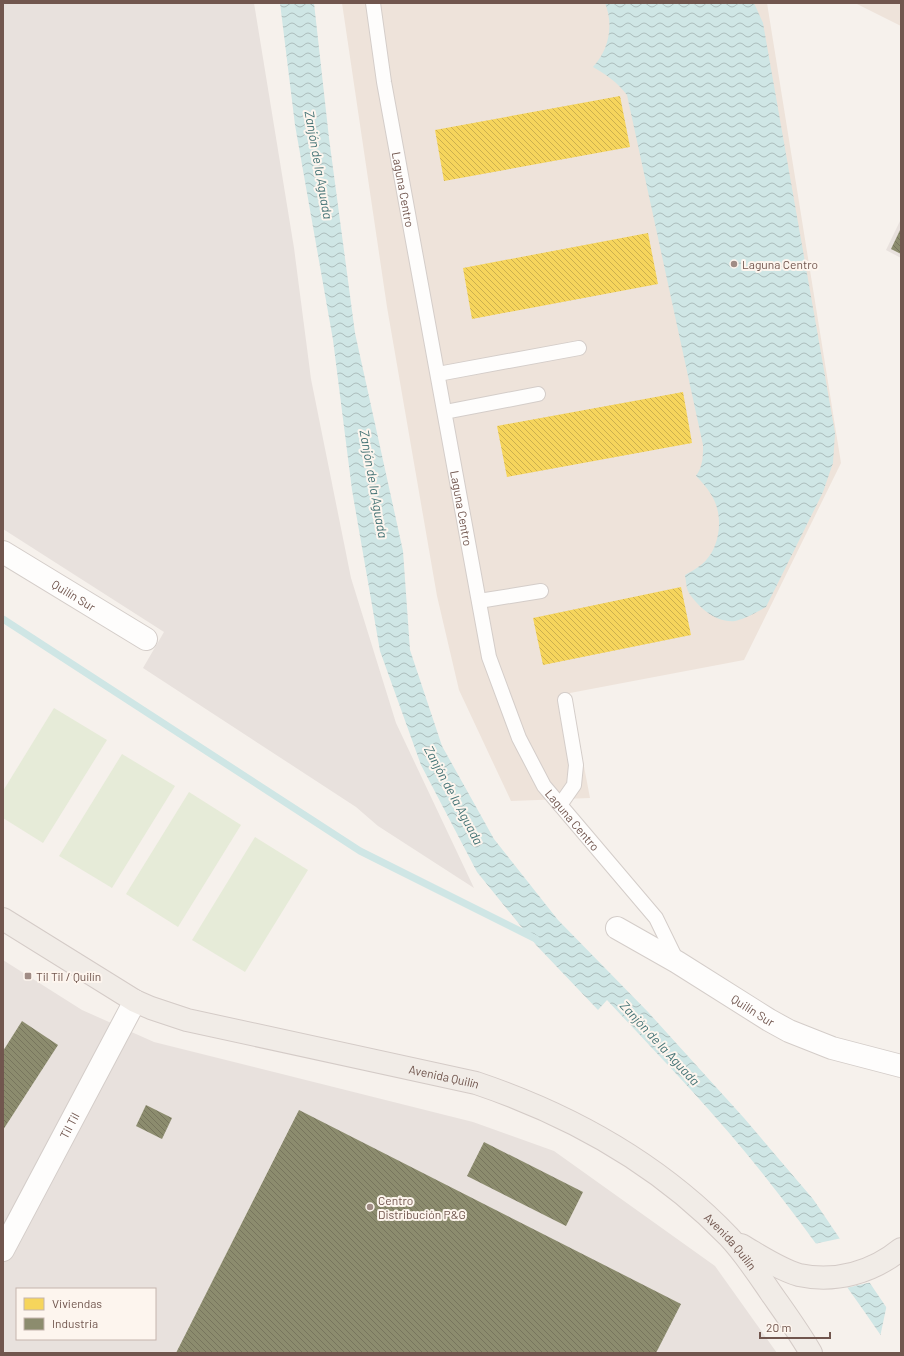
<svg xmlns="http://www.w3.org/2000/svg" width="904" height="1356" viewBox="0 0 904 1356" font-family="Barlow,sans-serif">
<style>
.residential{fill:#eee3da}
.industrial{fill:#e8e1dd;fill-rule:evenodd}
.grass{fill:#e6ebd8}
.water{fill:url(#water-waves)}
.pier{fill:#f6f1ec}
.homes{fill:url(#homes-back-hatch)}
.industry{fill:url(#industry-back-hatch)}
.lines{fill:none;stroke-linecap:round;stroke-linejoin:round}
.stream{stroke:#cfe6e5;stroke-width:7}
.lane-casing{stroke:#d4cdc9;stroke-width:16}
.street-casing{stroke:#d4cdc9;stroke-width:24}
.primary-casing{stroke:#d4cbc7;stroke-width:24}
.lane{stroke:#fefdfc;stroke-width:14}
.street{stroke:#fefdfc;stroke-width:22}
.primary{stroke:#f1ece7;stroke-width:22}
.poi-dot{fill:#a08c85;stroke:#fdf5ee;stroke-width:1.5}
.labels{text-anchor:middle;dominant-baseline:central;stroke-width:4;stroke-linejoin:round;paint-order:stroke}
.street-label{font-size:12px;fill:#71564e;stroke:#fdf5ee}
.poi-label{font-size:12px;fill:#71564e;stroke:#fdf5ee;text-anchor:start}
.water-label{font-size:13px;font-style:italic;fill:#447375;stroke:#fdf5ee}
</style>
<defs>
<pattern id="water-waves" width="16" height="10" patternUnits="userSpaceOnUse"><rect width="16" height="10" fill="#cfe6e5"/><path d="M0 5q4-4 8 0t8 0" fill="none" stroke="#acbdbc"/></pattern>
<pattern id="homes-back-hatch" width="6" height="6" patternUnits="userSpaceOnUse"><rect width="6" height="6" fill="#f6d55c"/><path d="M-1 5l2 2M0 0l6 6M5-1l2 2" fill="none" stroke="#ccb04e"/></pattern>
<pattern id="industry-back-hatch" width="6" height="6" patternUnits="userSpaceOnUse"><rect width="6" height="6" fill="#8c8c6e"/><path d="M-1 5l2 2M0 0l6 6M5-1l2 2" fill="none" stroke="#77755d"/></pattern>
</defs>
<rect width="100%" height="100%" fill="#f6f1ec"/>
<g class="residential">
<path d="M342,3h425l74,460 -97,197 -174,33 20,105 -79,3 -52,-111 -22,-94 -50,-289z"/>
<path d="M855,3h46v23z"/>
</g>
<g class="industrial">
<path d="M3,3h251l40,245 17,131 40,199 45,145 78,165 -96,-62 -22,-19 -213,-139 21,-36 -161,-103z"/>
<path d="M901,219v39l-15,-8z"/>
<path d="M3,960l79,50 72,32 319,80 81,29 161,115 62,87h-774zM17,1289h138v50h-138z"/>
</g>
<g class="grass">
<path d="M54,708l53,32 -64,103 -40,-25v-27z"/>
<path d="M122,754l53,32 -63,102 -53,-32z"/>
<path d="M189,792l52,33 -63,102 -52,-33z"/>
<path d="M255,837l53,33 -63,102 -53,-32z"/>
</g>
<g class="water">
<path d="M280,3h34l15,135 26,195 48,218 7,99 32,96 52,93 64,81 90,92 96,106 69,81 88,130v24h-8c-42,-61 -84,-121 -130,-179 -48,-61 -103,-117 -156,-174l-9,10 -61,-64 -60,-74 -56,-107 -41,-114 -28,-161 -19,-150 -38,-215z"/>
<path d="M605,3h149l9,20 72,410 -2,30 -10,29 -57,115c-9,5 -20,12 -31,14 -19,2 -36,-13 -46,-28 -3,-5 -3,-13 -4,-18 5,-3 11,-6 16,-10 19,-15 23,-47 12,-67 -4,-8 -11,-16 -17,-22 7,-10 7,-19 7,-31l-76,-350c-10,-13 -20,-20 -34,-28 16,-17 21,-42 12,-64z"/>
</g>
<g class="pier">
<path d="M842,1238l30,44 -26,6 -32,-44z"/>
<path d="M887,1304l14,21v28h-11l-10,-16z"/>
</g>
<g class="homes">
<path d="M620,96l10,51 -186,34 -9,-51z"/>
<path d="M648,233l10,51 -186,35 -9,-51z"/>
<path d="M683,392l9,51 -185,34 -10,-51z"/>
<path d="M681,587l10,48 -148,30 -10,-47z"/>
</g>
<g class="industry">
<path d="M901,228v26l-10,-5z"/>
<path d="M22,1021l36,24 -55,85v-79z"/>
<path d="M146,1105l26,13 -10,21 -26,-13z"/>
<path d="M299,1110l382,194 -25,49h-480z"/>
<path d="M484,1142l99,50 -17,34 -99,-50z"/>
</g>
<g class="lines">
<path class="stream" d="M3,619l357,232 176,88"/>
<g class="lane-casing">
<g id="lane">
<path id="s1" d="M373,3l11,79 105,575 30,81 25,48 112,132 21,43"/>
<path d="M438,374l141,-26"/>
<path d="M445,412l93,-18"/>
<path d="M479,601l62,-10"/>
<path d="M560,805l14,-20 2,-20 -11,-65"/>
</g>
</g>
<g class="street-casing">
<g id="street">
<path id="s2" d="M3,552l143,87"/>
<path id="s3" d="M617,928l60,34 92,58 20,11 43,17 69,18"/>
<path id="s4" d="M3,1250l132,-249"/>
</g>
</g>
<g class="primary-casing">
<g id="primary">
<path id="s5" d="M3,919l132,82 16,7 36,12 289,63c95,32 183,81 253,154 16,17 29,37 42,56 14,20 28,39 40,60"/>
<path d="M741,1245c19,11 38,24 58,30 37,8 74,-3 102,-26"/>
</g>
</g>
<use href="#lane" class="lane"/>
<use href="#street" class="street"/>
<use href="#primary" class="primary"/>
</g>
<g class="poi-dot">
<circle cx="734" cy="264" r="4"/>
<rect x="24" y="972" width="8" height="8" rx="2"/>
<circle cx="370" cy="1207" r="4"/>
</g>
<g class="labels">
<g class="street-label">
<text stroke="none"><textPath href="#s1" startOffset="189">Laguna Centro</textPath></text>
<text stroke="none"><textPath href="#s1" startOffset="513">Laguna Centro</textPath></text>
<text stroke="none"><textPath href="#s2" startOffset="83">Quilín Sur</textPath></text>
<text stroke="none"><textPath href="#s1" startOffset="849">Laguna Centro</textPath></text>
<text stroke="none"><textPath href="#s3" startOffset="159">Quilín Sur</textPath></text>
<text stroke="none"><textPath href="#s5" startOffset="474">Avenida Quilín</textPath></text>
<text stroke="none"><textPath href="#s4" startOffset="141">Til Til</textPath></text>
<text stroke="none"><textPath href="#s5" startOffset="810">Avenida Quilín</textPath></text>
</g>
<g class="poi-label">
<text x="742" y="264">Laguna Centro</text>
<text x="36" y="976">Til Til / Quilín</text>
<text x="378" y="1200">Centro<tspan x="378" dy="14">Distribución P&amp;G</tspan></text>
</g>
<g class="water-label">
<text transform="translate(319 165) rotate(80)">Zanjón de la Aguada</text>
<text transform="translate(374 484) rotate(80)">Zanjón de la Aguada</text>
<text transform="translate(454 795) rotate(62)">Zanjón de la Aguada</text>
<text transform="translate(660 1043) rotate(47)">Zanjón de la Aguada</text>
</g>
</g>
<rect width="904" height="1356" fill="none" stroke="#71564e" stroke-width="8"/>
<rect x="16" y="1288" width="140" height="52" fill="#fdf5ee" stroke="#c5b5ae"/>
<rect x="24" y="1298" width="20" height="12" fill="#f6d55c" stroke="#c5b5ae"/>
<text x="52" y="1308" font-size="12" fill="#71564e">Viviendas</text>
<rect x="24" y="1318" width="20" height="12" fill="#8c8c6e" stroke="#c5b5ae"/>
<text x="52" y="1328" font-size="12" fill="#71564e">Industria</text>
<path d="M760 1332v6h70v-6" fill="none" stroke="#71564e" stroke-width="2"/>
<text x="766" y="1332" font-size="12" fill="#71564e" stroke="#fdf5ee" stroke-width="3" paint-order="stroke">20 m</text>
</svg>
